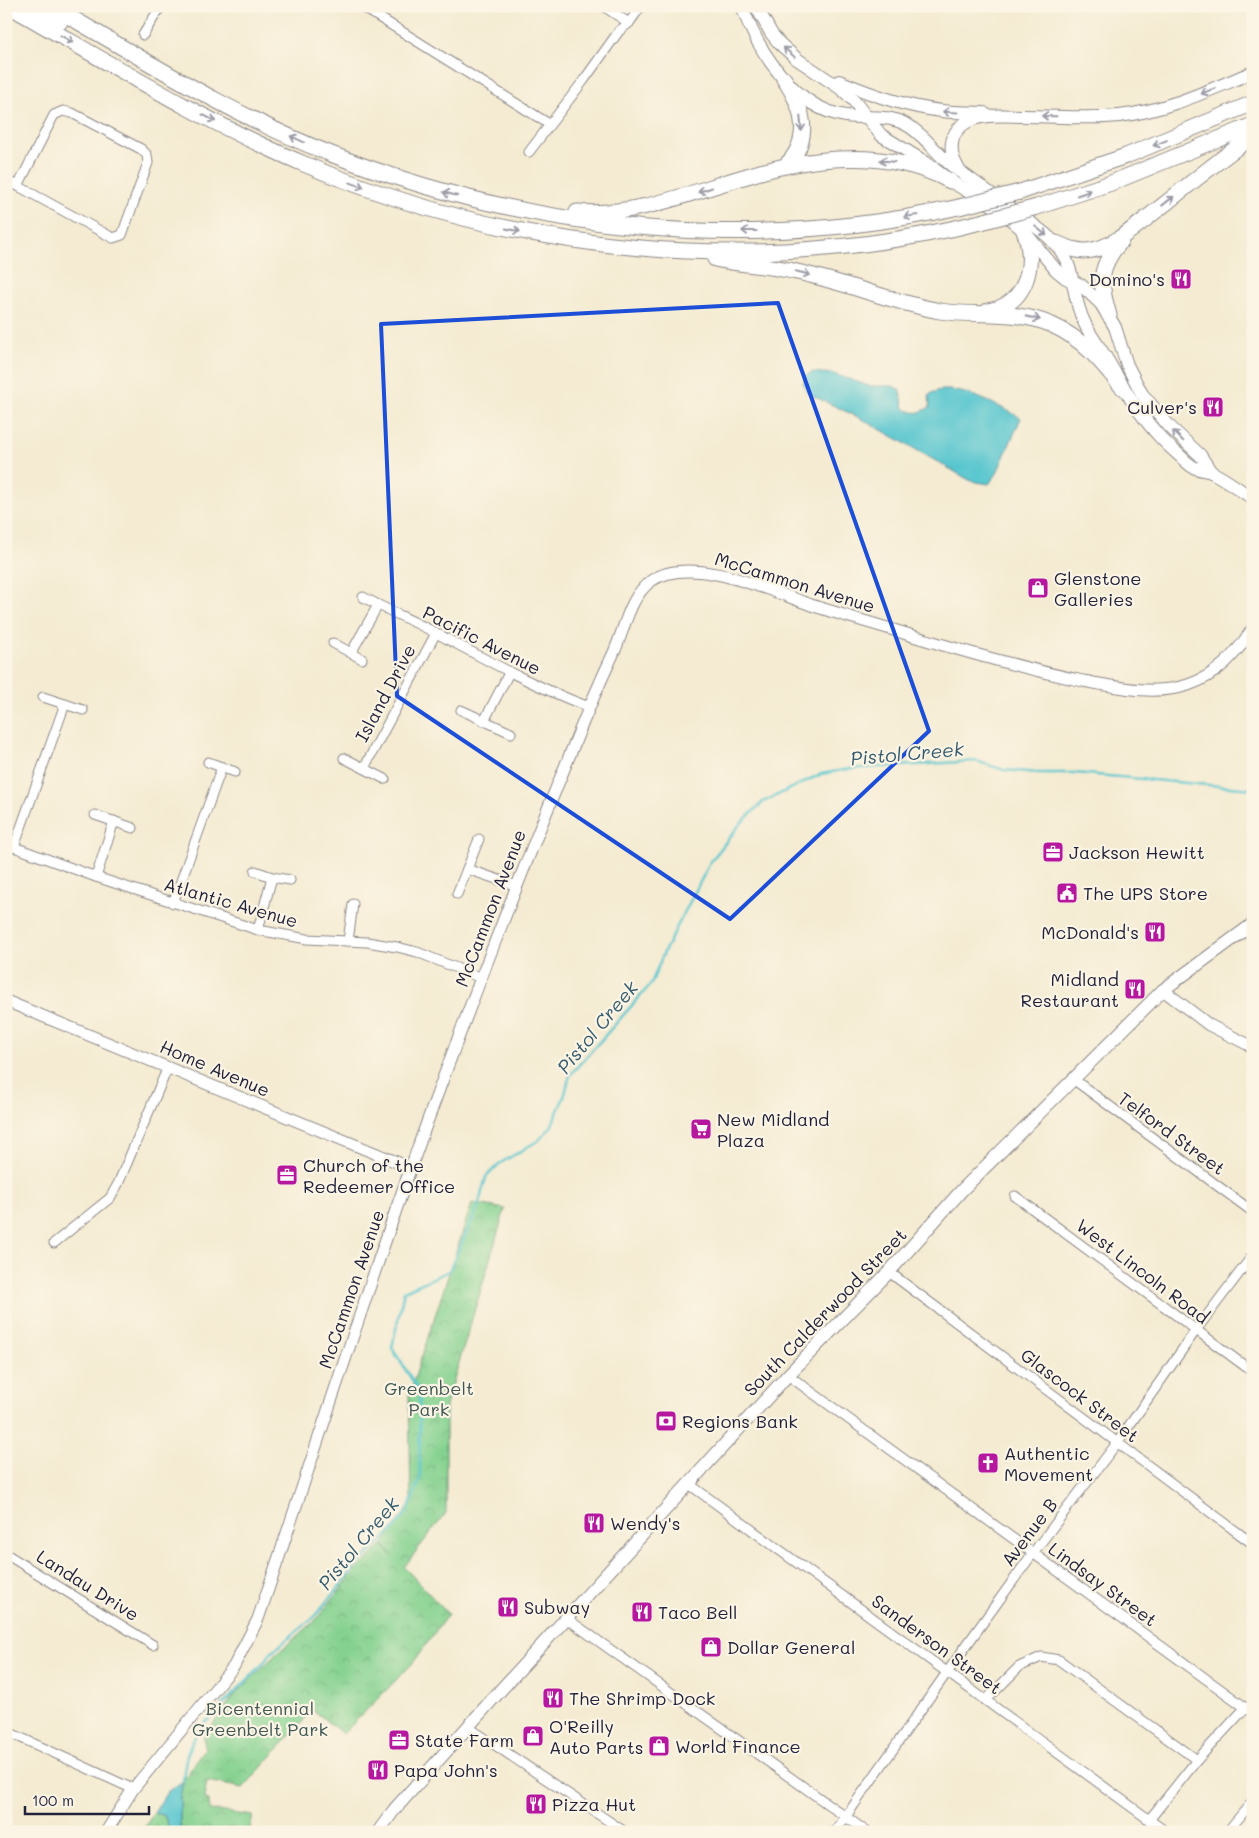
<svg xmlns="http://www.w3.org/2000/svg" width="1259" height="1838" viewBox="0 0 1259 1838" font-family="Mali,sans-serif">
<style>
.park{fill:url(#park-crowns);stroke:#547a66}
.water{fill:#59c6cf;stroke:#3e7485}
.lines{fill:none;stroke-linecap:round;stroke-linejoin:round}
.stream{stroke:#59c6cf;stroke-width:2.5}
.minor-casing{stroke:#8b8686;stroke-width:11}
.tertiary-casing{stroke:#8b8686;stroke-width:13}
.secondary-casing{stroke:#8b8686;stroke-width:14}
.trunk-casing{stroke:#8b8686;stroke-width:17}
.minor{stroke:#fff;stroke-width:9}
.tertiary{stroke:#fff;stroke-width:11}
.secondary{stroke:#fff;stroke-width:12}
.trunk{stroke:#fff;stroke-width:15}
.trunk-bridge-casing{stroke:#8b8686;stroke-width:17;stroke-linecap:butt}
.trunk-bridge{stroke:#fff;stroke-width:15}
.oneway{stroke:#9c9ca7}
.marked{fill:none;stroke:#1d4ed8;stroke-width:4;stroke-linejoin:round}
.labels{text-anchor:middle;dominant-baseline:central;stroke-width:4.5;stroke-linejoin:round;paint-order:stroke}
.poi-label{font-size:18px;fill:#22223b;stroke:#fcf5e5;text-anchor:start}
.street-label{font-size:18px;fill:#22223b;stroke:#fcf5e5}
.park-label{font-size:18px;fill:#405754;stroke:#fcf5e5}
.water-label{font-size:19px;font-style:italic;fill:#355b6f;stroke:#fcf5e5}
</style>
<defs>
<pattern id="park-crowns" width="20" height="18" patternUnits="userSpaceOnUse" patternTransform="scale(1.25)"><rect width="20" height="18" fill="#85d290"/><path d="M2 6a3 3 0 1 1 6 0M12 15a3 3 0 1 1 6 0" fill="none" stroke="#73b47d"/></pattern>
</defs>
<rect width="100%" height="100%" fill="#fcf5e5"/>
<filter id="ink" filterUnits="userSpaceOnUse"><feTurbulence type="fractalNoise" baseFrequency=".02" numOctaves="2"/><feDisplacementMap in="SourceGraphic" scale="10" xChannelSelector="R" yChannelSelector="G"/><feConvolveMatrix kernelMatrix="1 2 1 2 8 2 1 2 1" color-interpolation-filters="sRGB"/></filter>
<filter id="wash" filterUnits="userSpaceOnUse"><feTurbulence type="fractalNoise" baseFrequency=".0096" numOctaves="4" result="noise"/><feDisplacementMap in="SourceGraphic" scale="20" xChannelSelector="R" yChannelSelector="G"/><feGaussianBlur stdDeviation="1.12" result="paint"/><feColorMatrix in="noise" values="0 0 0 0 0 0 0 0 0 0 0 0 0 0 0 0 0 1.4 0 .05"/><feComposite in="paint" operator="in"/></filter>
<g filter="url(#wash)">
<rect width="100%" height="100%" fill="#f4ebd2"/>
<g class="park">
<path d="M472,1203l33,6 -59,197v107l-42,54 44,47 -35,49 -70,71 -30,-24 -70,78 -36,-7 -3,18 5,2 1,9 43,6 -4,16h-69v-35l3,-16 22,-33 -1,-12 29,-39 42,-42 39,-33 37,-46 31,-31 11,11 -10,-11 28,-42 -2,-108z"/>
<path d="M154,1813l11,3 5,16h-29z"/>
</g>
<g class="water">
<path d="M812,372l22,2 35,12h24l7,4 4,18c11,7 15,5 26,-1l-1,-12c20,-17 74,13 92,23l-25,57 -7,9 -18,-3 -109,-62 -53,-25 -6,-11 2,-7z"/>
<path d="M183,1781l-3,16v35h-10l-5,-16 -11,-3 13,-21z"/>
</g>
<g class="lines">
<path class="stream" d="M183,1781c2,-22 5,-37 19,-55l59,-60 11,-14 42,-35 44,-53 37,-36 13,-18 12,-31 -1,-88 -27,-43 12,-57 45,-20 29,-64 8,-30 13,-13 40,-24 12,-13 13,-30 6,-22 81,-91 13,-32 47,-91 30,-38 22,-21 58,-28 28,-5 127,-8 28,9 35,3h36l178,16"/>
</g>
</g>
<g filter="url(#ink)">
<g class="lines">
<g class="minor-casing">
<g id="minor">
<path d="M361,6l188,118"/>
<path d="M603,6l26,17"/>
<path d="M143,35l18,-29"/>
<path d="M63,111l9,2 69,36 6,6 1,8 -26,72 -9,3 -95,-52 36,-71z"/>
<path d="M529,152l55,-72 35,-49 10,-8 12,-17"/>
<path d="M6,180l12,6"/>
<path d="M363,597c24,13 50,24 75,37 50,27 98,53 151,73"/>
<path d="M333,643l29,16"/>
<path d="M351,653l27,-48"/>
<path d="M43,697l40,13"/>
<path d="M461,710l50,23"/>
<path d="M484,721l25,-48"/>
<path d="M344,758l41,21"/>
<path d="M208,762l27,10"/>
<path d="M364,768l72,-135"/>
<path d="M95,815l38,13"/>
<path d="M6,844l90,33 162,53 49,9 60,3 30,5 20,5 64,26"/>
<path d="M14,847l51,-143"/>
<path d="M467,869l50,17"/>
<path d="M255,871l17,6 18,3"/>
<path d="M96,877l18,-56"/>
<path d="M457,894l22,-55"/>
<path d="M173,903l49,-136"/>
<path d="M258,930l14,-53"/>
<path d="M348,941l5,-37"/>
<path d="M1073,1079l180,133"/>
<path d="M1015,1196l238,176"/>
<path d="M54,1243l56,-45 8,-14 50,-117"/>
<path d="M889,1272l364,272"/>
<path d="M788,1375l465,338"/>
<path d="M689,1484l477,348"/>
<path d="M6,1554l147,91"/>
<path d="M566,1618l301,214"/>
<path d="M986,1700l33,-33 22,-10 18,3 138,100"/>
<path d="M468,1727l157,105"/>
<path d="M6,1731l127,58"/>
<path d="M1149,1820l48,-60 49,-53"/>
<path d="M835,1832l113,-161 85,-118 84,-110 79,-113 57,-75"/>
<path d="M1227,1832l26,-31"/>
</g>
</g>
<g class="tertiary-casing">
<g id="tertiary">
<path d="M1163,990l46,35 44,22"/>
<path d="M6,1001l405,167"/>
<path d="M106,1832l27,-43 101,-123 24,-47c51,-150 100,-302 153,-452 50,-141 105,-281 162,-420 13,-33 27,-65 42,-97 10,-23 15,-54 36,-69 39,-28 120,10 160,24 34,11 68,20 102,31 56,17 113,33 170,45 34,6 71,15 105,4 30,-10 48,-31 65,-57"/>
</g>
</g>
<g class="secondary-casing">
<g id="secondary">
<path d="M742,6c15,44 53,103 104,110 20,3 41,-2 59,8 18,9 30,28 45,40 31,24 64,45 94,69 37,30 23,55 41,91 5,11 13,21 20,32 21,36 41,72 74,99 4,4 9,9 14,12 6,3 13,3 18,5 15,7 28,18 42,26"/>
<path d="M756,6l15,27 8,10 18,16 46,31 11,11 27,34 44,27 25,19 42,24 15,11 17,15 32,39 10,8 15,7 20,19 14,23 12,38 15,29 28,33 30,28 11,17"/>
<path d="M839,81c33,14 67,26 103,30 14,2 28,1 42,2"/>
<path d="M958,168c-10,-16 -9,-36 9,-46 16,-9 39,-6 57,-6 31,0 64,3 95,0 47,-5 90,-26 134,-44"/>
<path d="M378,1832l16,-22 104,-117 290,-318 101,-103 73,-82 201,-200 90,-66"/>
</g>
</g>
<g class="trunk-casing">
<g id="trunk">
<path d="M9,6c97,55 193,115 295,158 212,90 453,114 677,58"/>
<path d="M31,6l29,16"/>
<path d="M51,6c91,52 182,110 280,148 202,78 416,100 628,53"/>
<path d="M784,79c20,29 29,61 1,87"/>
<path d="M1020,192l106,-36 127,-53"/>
<path d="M1037,207l74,-24 142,-58"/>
<path d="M577,212c59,5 114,-20 170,-36 65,-20 141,-28 203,5"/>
<path d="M1056,243c12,5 24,10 37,7 24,-5 49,-29 68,-43 30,-24 60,-49 92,-71"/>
<path d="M715,259c27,6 55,6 82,13 48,10 94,30 143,39 37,6 77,-2 112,14 31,14 49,36 70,62"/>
<path d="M988,311c39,-6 49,-48 36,-80"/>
<path d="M1109,315c-10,-32 -11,-48 12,-74"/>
</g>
</g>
<use href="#minor" class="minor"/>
<use href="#tertiary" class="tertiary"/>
<use href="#secondary" class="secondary"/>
<use href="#trunk" class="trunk"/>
<g class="trunk-bridge-casing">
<g id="trunk-bridge">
<path d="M959,207l61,-15"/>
<path d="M981,222l56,-15"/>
</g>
</g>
<use href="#trunk-bridge" class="trunk-bridge"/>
</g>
<defs><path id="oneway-shaft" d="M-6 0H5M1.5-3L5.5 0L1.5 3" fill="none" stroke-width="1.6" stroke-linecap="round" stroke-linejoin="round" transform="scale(1.25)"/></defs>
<g class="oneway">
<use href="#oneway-shaft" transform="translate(67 39) rotate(29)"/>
<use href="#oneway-shaft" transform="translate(789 52) rotate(-139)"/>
<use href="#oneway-shaft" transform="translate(1208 91) rotate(157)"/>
<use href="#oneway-shaft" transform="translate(950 112) rotate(-177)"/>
<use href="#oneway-shaft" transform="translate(1049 116) rotate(-179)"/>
<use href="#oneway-shaft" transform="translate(209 118) rotate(28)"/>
<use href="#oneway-shaft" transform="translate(801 124) rotate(84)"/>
<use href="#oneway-shaft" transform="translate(297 139) rotate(-156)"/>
<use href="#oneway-shaft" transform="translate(1160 143) rotate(158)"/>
<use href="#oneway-shaft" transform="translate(887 161) rotate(-173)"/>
<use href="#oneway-shaft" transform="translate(357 185) rotate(20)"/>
<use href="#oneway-shaft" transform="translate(705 190) rotate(161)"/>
<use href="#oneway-shaft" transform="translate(1084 193) rotate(-19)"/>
<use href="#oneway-shaft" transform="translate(450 194) rotate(-164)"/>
<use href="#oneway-shaft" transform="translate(1168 201) rotate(-38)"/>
<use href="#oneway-shaft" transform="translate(911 216) rotate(172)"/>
<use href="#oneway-shaft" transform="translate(513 230) rotate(12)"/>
<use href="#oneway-shaft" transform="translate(749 231) rotate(180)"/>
<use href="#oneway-shaft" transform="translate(1041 231) rotate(39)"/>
<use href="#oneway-shaft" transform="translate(803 273) rotate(14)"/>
<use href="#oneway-shaft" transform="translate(1033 318) rotate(14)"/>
<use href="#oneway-shaft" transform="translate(1178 436) rotate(-135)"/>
</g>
</g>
<path class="marked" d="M778,303l151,428 -199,188 -333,-223 -16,-372z"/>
<defs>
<g id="restaurant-square" transform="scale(1.125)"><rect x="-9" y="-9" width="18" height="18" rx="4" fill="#b5179e" stroke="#fcf5e5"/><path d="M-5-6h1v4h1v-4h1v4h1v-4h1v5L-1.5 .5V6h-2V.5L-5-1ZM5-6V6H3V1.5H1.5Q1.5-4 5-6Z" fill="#fff"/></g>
<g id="shop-square" transform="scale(1.125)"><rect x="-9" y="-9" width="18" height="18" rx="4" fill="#b5179e" stroke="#fcf5e5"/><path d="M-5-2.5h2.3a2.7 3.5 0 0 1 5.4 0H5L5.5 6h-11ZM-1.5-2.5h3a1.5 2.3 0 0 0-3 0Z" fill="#fff"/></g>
<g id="office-square" transform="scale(1.125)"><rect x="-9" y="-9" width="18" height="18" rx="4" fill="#b5179e" stroke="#fcf5e5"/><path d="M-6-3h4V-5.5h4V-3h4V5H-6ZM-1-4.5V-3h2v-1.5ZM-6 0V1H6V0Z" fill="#fff"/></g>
<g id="civic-square" transform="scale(1.125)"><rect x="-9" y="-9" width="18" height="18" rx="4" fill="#b5179e" stroke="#fcf5e5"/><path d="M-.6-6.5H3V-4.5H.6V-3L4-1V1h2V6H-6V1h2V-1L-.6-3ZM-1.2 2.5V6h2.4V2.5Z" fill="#fff"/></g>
<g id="supermarket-square" transform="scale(1.125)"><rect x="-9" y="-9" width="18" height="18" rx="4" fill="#b5179e" stroke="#fcf5e5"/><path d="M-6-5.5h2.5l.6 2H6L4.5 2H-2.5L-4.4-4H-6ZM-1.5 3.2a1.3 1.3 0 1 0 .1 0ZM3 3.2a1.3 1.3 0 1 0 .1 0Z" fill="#fff"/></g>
<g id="bank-square" transform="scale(1.125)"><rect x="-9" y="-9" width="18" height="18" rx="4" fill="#b5179e" stroke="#fcf5e5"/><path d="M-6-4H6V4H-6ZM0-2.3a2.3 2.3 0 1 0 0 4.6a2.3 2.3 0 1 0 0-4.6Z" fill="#fff"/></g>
<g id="church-square" transform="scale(1.125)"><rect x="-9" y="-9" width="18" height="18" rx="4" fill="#b5179e" stroke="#fcf5e5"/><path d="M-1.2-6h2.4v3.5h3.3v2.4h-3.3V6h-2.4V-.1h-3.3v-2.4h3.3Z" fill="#fff"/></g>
</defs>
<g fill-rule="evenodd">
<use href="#restaurant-square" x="1181" y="279"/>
<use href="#restaurant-square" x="1213" y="407"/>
<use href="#shop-square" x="1038" y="588"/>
<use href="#office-square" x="1053" y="852"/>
<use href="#civic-square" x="1067" y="893"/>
<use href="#restaurant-square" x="1155" y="932"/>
<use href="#restaurant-square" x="1135" y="989"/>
<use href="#supermarket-square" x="701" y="1129"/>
<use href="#office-square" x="287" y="1175"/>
<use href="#bank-square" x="666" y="1421"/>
<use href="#church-square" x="988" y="1463"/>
<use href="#restaurant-square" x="594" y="1523"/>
<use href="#restaurant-square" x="508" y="1607"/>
<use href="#restaurant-square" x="642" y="1612"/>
<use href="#shop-square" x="711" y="1647"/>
<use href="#restaurant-square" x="553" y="1698"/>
<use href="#shop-square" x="533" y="1736"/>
<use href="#office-square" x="399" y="1740"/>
<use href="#shop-square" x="659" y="1746"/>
<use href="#restaurant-square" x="378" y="1770"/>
<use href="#restaurant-square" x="536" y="1804"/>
</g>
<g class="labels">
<g class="poi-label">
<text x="1165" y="279" text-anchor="end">Domino's</text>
<text x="1197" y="407" text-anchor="end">Culver's</text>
<text x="1054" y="578">Glenstone<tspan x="1054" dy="21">Galleries</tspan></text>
<text x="1069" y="852">Jackson Hewitt</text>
<text x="1083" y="893">The UPS Store</text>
<text x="1139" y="932" text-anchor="end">McDonald's</text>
<text x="1119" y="979" text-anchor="end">Midland<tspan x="1119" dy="21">Restaurant</tspan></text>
<text x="717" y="1119">New Midland<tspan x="717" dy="21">Plaza</tspan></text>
<text x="303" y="1165">Church of the<tspan x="303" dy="21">Redeemer Office</tspan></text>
<text x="682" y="1421">Regions Bank</text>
<text x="1004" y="1453">Authentic<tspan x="1004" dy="21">Movement</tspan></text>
<text x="610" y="1523">Wendy's</text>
<text x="524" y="1607">Subway</text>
<text x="658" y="1612">Taco Bell</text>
<text x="727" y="1647">Dollar General</text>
<text x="569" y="1698">The Shrimp Dock</text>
<text x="549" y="1726">O'Reilly<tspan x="549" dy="21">Auto Parts</tspan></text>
<text x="415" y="1740">State Farm</text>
<text x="675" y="1746">World Finance</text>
<text x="394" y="1770">Papa John's</text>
<text x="552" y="1804">Pizza Hut</text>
</g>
<g class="street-label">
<text transform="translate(795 582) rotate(17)">McCammon Avenue</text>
<text transform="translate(482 640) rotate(27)">Pacific Avenue</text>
<text transform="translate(385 693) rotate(-62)">Island Drive</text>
<text transform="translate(231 902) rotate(16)">Atlantic Avenue</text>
<text transform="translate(490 908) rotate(-69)">McCammon Avenue</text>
<text transform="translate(215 1068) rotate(23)">Home Avenue</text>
<text transform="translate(1172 1133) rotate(36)">Telford Street</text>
<text transform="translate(1143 1271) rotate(37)">West Lincoln Road</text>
<text transform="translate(351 1289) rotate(-71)">McCammon Avenue</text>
<text transform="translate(825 1312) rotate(-46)">South Calderwood Street</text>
<text transform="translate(1080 1395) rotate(37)">Glascock Street</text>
<text transform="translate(1029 1532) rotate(-53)">Avenue B</text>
<text transform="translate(1103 1584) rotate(36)">Lindsay Street</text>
<text transform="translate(88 1585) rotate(32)">Landau Drive</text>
<text transform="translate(937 1644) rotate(36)">Sanderson Street</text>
</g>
<g class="park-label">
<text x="429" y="1388">Greenbelt<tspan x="429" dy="21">Park</tspan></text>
<text x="260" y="1708">Bicentennial<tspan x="260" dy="21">Greenbelt Park</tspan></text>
</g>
<g class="water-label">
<text transform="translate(907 753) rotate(-5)">Pistol Creek</text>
<text transform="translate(597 1027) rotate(-50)">Pistol Creek</text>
<text transform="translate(358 1543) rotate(-50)">Pistol Creek</text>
</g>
</g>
<rect width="1259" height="1838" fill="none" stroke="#fcf5e5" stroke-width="25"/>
<path d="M25 1806v8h124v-8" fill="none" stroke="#22223b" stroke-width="2.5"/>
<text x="32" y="1806" font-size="15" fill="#22223b" stroke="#fcf5e5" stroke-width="4" paint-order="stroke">100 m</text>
</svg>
